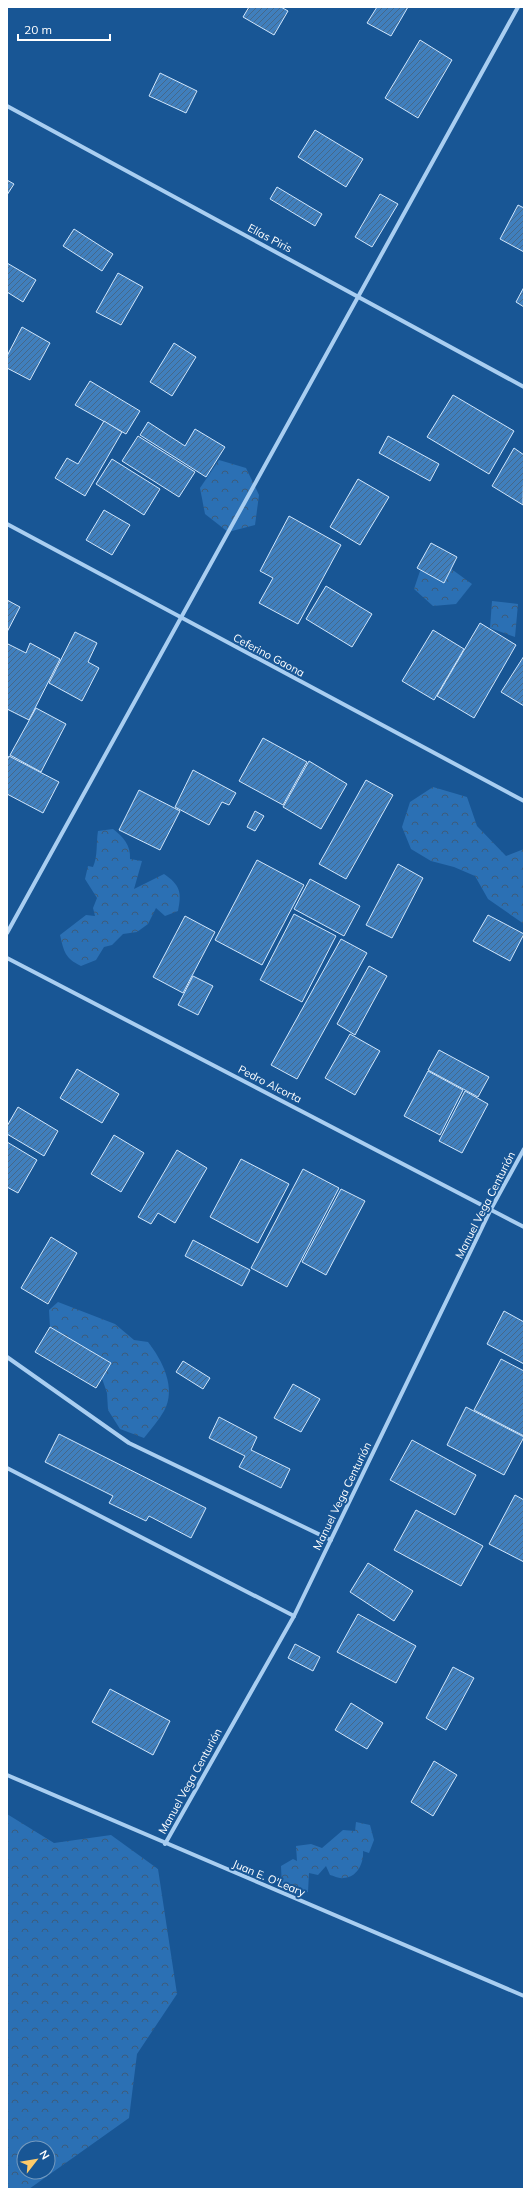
<svg xmlns="http://www.w3.org/2000/svg" width="531" height="2196" viewBox="0 0 531 2196" font-family="Mulish,sans-serif">
<style>
.forest{fill:url(#forest-crowns);fill-rule:evenodd}
.building{fill:url(#building-hatch);stroke:#d0e6fc}
.lines{fill:none;stroke-linecap:round;stroke-linejoin:round}
.street{stroke:#a9cef1;stroke-width:4}
.labels{text-anchor:middle;dominant-baseline:central;stroke-width:4;stroke-linejoin:round;paint-order:stroke}
.street-label{font-size:11px;fill:#fff;stroke:#185695}
</style>
<defs>
<pattern id="forest-crowns" width="20" height="18" patternUnits="userSpaceOnUse"><rect width="20" height="18" fill="#2b70b4"/><path d="M2 6a3 3 0 1 1 6 0M12 15a3 3 0 1 1 6 0" fill="none" stroke="#3d5c7b"/></pattern>
<pattern id="building-hatch" width="6" height="6" patternUnits="userSpaceOnUse"><rect width="6" height="6" fill="#407fbd"/><path d="M-1 1l2-2M0 6l6-6M5 7l2-2" fill="none" stroke="#45688a"/></pattern>
</defs>
<rect width="100%" height="100%" fill="#185695"/>
<g class="forest">
<path d="M219,460l27,8 13,27 -4,30 -27,7 -23,-18 -5,-26z"/>
<path d="M422,565l28,3 22,16 -16,20 -23,2 -19,-17z"/>
<path d="M492,601l26,3 -3,33 -25,-9z"/>
<path d="M433,787l34,10 10,29 29,30 18,-7v75l-36,-25 -13,-23 -21,-9 -23,-6 -20,-12 -9,-22 8,-25z"/>
<path d="M113,829c10,8 18,16 17,30l12,2 -8,28 30,-15c16,11 18,18 14,37l-13,5 -9,-8 -8,16 -11,8 -14,2 -11,11 -8,2 -8,13 -15,6c-16,-8 -17,-14 -21,-31l26,-20 9,1 -2,-8 4,-10 -12,-19 3,-13 5,1c5,-11 3,-24 5,-36z"/>
<path d="M58,1302l57,22 19,16 14,2c14,18 29,46 16,69 -5,9 -13,18 -20,27l-24,-9 -12,-19 -1,-17 -10,-29 -47,-37 -1,-17z"/>
<path d="M7,1814l47,29 57,-8 47,34 19,125 -40,60 -8,64 -100,71h-22zM24,2148h24v24h-24z"/>
<path d="M356,1822l14,3 4,15 -5,13 -6,-2c1,12 -6,27 -20,27 -3,1 -9,-2 -13,-3l-4,-9 -8,9 -9,-2 -1,19 -14,3 -12,-6 -1,-23 12,-7 4,2 -1,-15 15,-2 11,4 21,-18 12,1z"/>
</g>
<g class="building">
<path d="M249,7h32l7,4 -14,24 -31,-18z"/>
<path d="M377,7h31l-17,29 -24,-13z"/>
<path d="M420,40l32,20 -34,58 -33,-20z"/>
<path d="M160,73l37,18 -11,22 -37,-17z"/>
<path d="M315,130l48,29 -17,28 -48,-30z"/>
<path d="M7,180l7,4 -7,11z"/>
<path d="M277,187l45,27 -7,12 -45,-27z"/>
<path d="M380,194l18,10 -26,43 -17,-10z"/>
<path d="M518,205l6,3v44l-24,-13z"/>
<path d="M74,229l39,25 -11,17 -39,-25z"/>
<path d="M7,263l29,17 -13,22 -16,-10z"/>
<path d="M118,273l25,14 -22,38 -25,-13z"/>
<path d="M524,287v20l-8,-5z"/>
<path d="M22,327l28,16 -20,37 -23,-12v-12z"/>
<path d="M174,343l22,14 -24,39 -22,-14z"/>
<path d="M90,381l50,30 -14,23 -51,-29z"/>
<path d="M453,395l61,36 -25,43 -62,-37z"/>
<path d="M104,421l18,11 -37,64 -30,-18 12,-20 11,6z"/>
<path d="M148,422l37,24 10,-17 30,18 -19,30 -66,-42z"/>
<path d="M138,436l57,36 -16,25 -57,-36z"/>
<path d="M388,436l51,28 -9,17 -51,-28z"/>
<path d="M514,448l10,7 -1,50 -31,-19z"/>
<path d="M112,459l48,30 -16,26 -48,-31z"/>
<path d="M358,479l31,18 -29,48 -30,-18z"/>
<path d="M104,510l26,15 -18,30 -26,-15z"/>
<path d="M289,516l52,29 -43,79 -39,-21 14,-25 -13,-7z"/>
<path d="M431,543l26,14 -13,26 -27,-15z"/>
<path d="M326,586l46,28 -20,33 -46,-28z"/>
<path d="M7,600l13,7 -13,25z"/>
<path d="M480,623l36,22 -42,73 -37,-22z"/>
<path d="M433,630l31,19 -30,51 -32,-19z"/>
<path d="M75,632l22,11 -9,19 11,6 -17,33 -33,-18z"/>
<path d="M30,643l30,16 -31,61 -22,-11v-63l1,-2 18,9z"/>
<path d="M524,656v50l-23,-14z"/>
<path d="M36,708l30,16 -25,48 -31,-17z"/>
<path d="M263,738l44,24 -24,43 -44,-24z"/>
<path d="M9,756l50,26 -16,31 -36,-19v-34z"/>
<path d="M309,761l38,23 -26,45 -38,-22z"/>
<path d="M193,770l43,23 -7,12 -7,-3 -13,23 -34,-18z"/>
<path d="M366,780l27,15 -47,84 -27,-15z"/>
<path d="M139,790l41,21 -20,39 -41,-20z"/>
<path d="M255,811l9,5 -9,15 -8,-4z"/>
<path d="M257,860l47,25 -42,80 -47,-25z"/>
<path d="M398,864l25,14 -31,60 -26,-13z"/>
<path d="M310,879l50,27 -16,30 -50,-27z"/>
<path d="M294,914l42,22 -34,66 -42,-22z"/>
<path d="M488,915l36,19 -14,27 -37,-20z"/>
<path d="M185,916l30,16 -32,61 -30,-16z"/>
<path d="M341,939l26,14 -70,126 -26,-14z"/>
<path d="M369,966l18,10 -32,59 -18,-11z"/>
<path d="M193,976l20,10 -15,29 -20,-10z"/>
<path d="M350,1034l30,17 -25,44 -30,-17z"/>
<path d="M439,1050l50,27 -11,20 -50,-27z"/>
<path d="M77,1069l42,25 -17,29 -42,-25z"/>
<path d="M428,1071l35,19 -23,45 -36,-19z"/>
<path d="M465,1091l23,13 -26,49 -23,-12z"/>
<path d="M18,1107l40,24 -14,25 -37,-22v-8z"/>
<path d="M114,1135l30,18 -23,39 -30,-18z"/>
<path d="M7,1142l30,18 -19,33 -11,-6z"/>
<path d="M177,1150l30,18 -32,55 -17,-10 -7,11 -13,-7z"/>
<path d="M241,1159l48,25 -31,59 -48,-26z"/>
<path d="M303,1169l36,19 -52,99 -36,-19z"/>
<path d="M341,1189l24,12 -39,74 -24,-13z"/>
<path d="M51,1237l26,16 -29,51 -27,-16z"/>
<path d="M193,1240l57,30 -8,16 -57,-30z"/>
<path d="M504,1311l20,11v42l-37,-20z"/>
<path d="M50,1327l61,36 -15,25 -61,-36z"/>
<path d="M501,1359l23,12v65l-50,-26z"/>
<path d="M183,1361l27,17 -7,11 -27,-17z"/>
<path d="M293,1384l27,15 -19,33 -27,-14z"/>
<path d="M466,1407l58,30 -20,38 -57,-30z"/>
<path d="M219,1417l38,20 -6,13 39,19 -9,19 -42,-21 6,-11 -36,-18z"/>
<path d="M59,1434l147,74 -15,30 -42,-22 -3,5 -37,-18 4,-7 -68,-34z"/>
<path d="M412,1440l64,35 -21,40 -65,-35z"/>
<path d="M515,1495l9,5v62l-35,-18z"/>
<path d="M416,1510l67,36 -22,40 -67,-36z"/>
<path d="M368,1563l45,28 -19,30 -44,-29z"/>
<path d="M358,1614l58,32 -20,37 -59,-31z"/>
<path d="M295,1644l25,13 -7,14 -25,-13z"/>
<path d="M453,1667l21,11 -28,52 -20,-12z"/>
<path d="M110,1689l60,32 -17,34 -61,-33z"/>
<path d="M351,1703l32,20 -16,26 -32,-19z"/>
<path d="M434,1761l23,14 -24,41 -22,-14z"/>
</g>
<g class="lines">
<g class="street">
<path d="M7,106l517,281"/>
<path d="M7,524l517,277"/>
<path d="M7,933l511,-926"/>
<path d="M7,958l517,269"/>
<path d="M7,1357l122,86 202,97"/>
<path d="M7,1468l287,148"/>
<path d="M7,1775l517,221"/>
<path d="M165,1844l129,-228 197,-407 33,-60"/>
</g>
</g>
<g class="labels">
<g class="street-label">
<text transform="translate(270 238) rotate(28)">Elías Piris</text>
<text transform="translate(269 655) rotate(28)">Ceferino Gaona</text>
<text transform="translate(270 1084) rotate(27)">Pedro Alcorta</text>
<text transform="translate(485 1205) rotate(-63)">Manuel Vega Centurión</text>
<text transform="translate(342 1496) rotate(-64)">Manuel Vega Centurión</text>
<text transform="translate(190 1781) rotate(-61)">Manuel Vega Centurión</text>
<text transform="translate(269 1878) rotate(23)">Juan E. O'Leary</text>
</g>
</g>
<rect width="531" height="2196" fill="none" stroke="#ffffff" stroke-width="16"/>
<g transform="translate(36 2160) rotate(59)"><circle r="19" fill="#185695" stroke="#749abf"/>
<path d="M0-3L7 15L0 10L-7 15Z" fill="#ffcb69"/>
<text y="-6" font-size="11" font-weight="bold" text-anchor="middle" fill="#ffffff">N</text>
</g>
<path d="M18 34v6h92v-6" fill="none" stroke="#ffffff" stroke-width="2"/>
<text x="24" y="34" font-size="12" fill="#ffffff" stroke="#185695" stroke-width="3" paint-order="stroke">20 m</text>
</svg>
